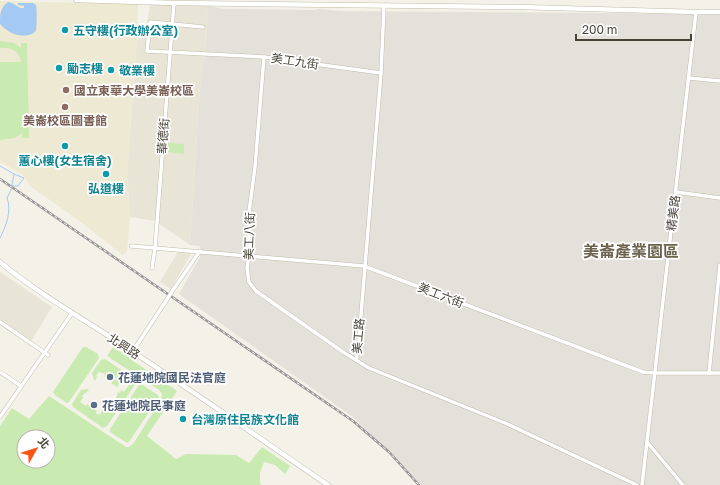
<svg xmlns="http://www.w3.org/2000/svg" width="720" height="485" viewBox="0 0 720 485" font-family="'Golos Text','Noto Sans TC',sans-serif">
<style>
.residential{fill:#e9e5d6}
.industrial{fill:#e4e1da}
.education{fill:#eee9d2}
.green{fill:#c9eab0;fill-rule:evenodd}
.water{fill:#a4c9f2}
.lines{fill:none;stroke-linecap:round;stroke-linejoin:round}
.stream{stroke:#a4c9f2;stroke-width:1}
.minor-casing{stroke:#c0bbaa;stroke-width:4.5}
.tertiary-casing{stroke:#c0bbaa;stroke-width:5.5}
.minor{stroke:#fff;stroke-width:3.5}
.tertiary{stroke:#fff;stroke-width:4.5}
.rail-casing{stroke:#979797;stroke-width:2.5}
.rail{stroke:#fff;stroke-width:1;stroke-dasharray:3;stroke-linecap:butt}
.minor-bridge-casing{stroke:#c0bbaa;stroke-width:4.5;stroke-linecap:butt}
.minor-bridge{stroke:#fff;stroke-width:3.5}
.culture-dot{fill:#0f9aa8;stroke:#fff;stroke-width:1.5}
.education-dot{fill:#8d6e63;stroke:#fff;stroke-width:1.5}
.service-dot{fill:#5c6f8a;stroke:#fff;stroke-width:1.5}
.labels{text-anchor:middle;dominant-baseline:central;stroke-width:3.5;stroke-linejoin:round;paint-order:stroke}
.culture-label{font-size:12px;font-weight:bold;fill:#0d838f;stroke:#fff;text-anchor:start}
.street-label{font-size:12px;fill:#484337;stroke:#fff}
.education-label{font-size:12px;font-weight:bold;fill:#785e54;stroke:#fff;text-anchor:start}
.service-label{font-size:12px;font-weight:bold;fill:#4e5e75;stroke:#fff;text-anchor:start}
.district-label{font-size:16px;font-weight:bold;fill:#6b634d;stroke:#fff}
</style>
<rect width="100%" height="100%" fill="#f4f2e8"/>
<g class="residential">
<path d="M150,4l58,2 -2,44 -5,23 -11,172 -35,-24 -25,-4 -3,-43 10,-133 9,-11z"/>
<path d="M179,250l12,4 -20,35 -11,-7z"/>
<path d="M0,272l52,35 -21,34 -31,-21z"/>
</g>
<path class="industrial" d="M208,6l16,3 92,1 2,-1 23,2 379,3v471h-299l-68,-68 -174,-123 21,-37v-11l-10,-1 11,-172 5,-23z"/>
<path class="education" d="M0,1l138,3 -1,37 -10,133 3,43 -3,35 -4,3 -50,-39 -42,-29 -8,-12 -23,-13z"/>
<g class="green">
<path d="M0,41l14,2 7,5v-5h6l2,95h-7v-5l-7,5 -15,2v-78h21c-2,-12 -10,-15 -21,-14z"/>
<path d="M168,143l16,1v10l-16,-2z"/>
<path d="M83,347h3l12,7 1,4 -30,44 -2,1 -12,-8 -2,-3z"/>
<path d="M113,347l64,44 -30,45 29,23 10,-5 50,1 13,8 13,-16 28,19 -5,8 -10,-9 -11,-3 -4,11v10l2,2h-262v-59l12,-18 17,11 20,-23 77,51h3l4,-3 28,-44 1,-6 -3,-4 -52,-34zM24,437h24v24h-24z"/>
<path d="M105,359l30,20 1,4 -29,43 -4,2 -30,-21 -1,-3 9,-14 6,-1 2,1 -7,6 1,2 -3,4 6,4 1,-2 10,7 -1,2 3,2 6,-8h5l2,2 6,-9 -2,-2 2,-6 2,1 1,-3 3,2 5,-7 -7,-5 -5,7 -6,-4 5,-4c-2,-5 -5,-6 -10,-7l-1,5 -1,-1 1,-2 -6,-2 -3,4 1,1 -2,4 -1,-1 -2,-7 9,-13z"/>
<path d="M141,384l17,11 1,2 -30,45 -2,1 -17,-11v-3l29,-44z"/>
</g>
<path class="water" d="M8,2l4,1 8,5h4v-2l-6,-1v-2h15l3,2c1,4 1,23 0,25 -4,8 -20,6 -26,2 -4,-2 -7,-5 -10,-8 0,-10 0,-16 8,-22z"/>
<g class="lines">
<g class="stream">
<path d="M0,166l14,8 -3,16 -4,8c5,13 -1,28 -7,40"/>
<path d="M12,186h6l6,-8 -10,-4"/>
</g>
<g class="minor-casing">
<g id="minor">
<path d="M384,6l-3,67 -23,278 -2,9 13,8 136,55 132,62"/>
<path d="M203,27l-53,-5 -3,29 117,6 117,16"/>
<path d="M264,57l-9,110 -6,45v43l-2,13 2,14 7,9 87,61 13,8"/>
<path d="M689,78l31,3"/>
<path d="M676,192l44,6"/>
<path d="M131,246l233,20 279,106 11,1h66"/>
<path d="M152,268l3,-20 19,-245"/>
<path d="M173,290l27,-39"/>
<path d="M0,322l48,33"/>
<path d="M133,351l31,-47"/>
<path d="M0,372l21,14"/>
<path d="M709,373l11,-108"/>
<path d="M0,417l72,-104"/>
<path d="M647,442l36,43"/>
<path d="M642,485l54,-473"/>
</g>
</g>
<g class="tertiary-casing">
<g id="tertiary">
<path d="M76,0l98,3 346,4 176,5h24"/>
<path d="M0,262c41,34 89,60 133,90 66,43 130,89 195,133"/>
</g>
</g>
<use href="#minor" class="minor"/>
<use href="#tertiary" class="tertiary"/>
<g class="rail-casing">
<path id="rail" d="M0,179l353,242 36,31 30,33"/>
</g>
<use href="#rail" class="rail"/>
<g class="minor-bridge-casing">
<path id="minor-bridge" d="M164,304l9,-14"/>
</g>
<use href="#minor-bridge" class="minor-bridge"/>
</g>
<g class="culture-dot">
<circle cx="65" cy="30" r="4"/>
<circle cx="59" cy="68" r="4"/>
<circle cx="111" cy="70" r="4"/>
<circle cx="65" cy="146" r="4"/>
<circle cx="106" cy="174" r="4"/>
<circle cx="183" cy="419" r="4"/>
</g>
<g class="education-dot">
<circle cx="66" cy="90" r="4"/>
<circle cx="65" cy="107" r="4"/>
</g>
<g class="service-dot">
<circle cx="110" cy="377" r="4"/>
<circle cx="94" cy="405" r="4"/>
</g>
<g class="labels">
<g class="culture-label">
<text x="73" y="30">五守樓(行政辦公室)</text>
<text x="67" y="68">勵志樓</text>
<text x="119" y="70">敬業樓</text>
<text x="65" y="160" text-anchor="middle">蕙心樓(女生宿舍)</text>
<text x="106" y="188" text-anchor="middle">弘道樓</text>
<text x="191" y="419">台灣原住民族文化館</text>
</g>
<g class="street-label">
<text transform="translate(295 61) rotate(8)">美工九街</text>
<text transform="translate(163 136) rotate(-86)">華德街</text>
<text transform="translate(673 213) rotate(-83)">精美路</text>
<text transform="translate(249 236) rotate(-88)">美工八街</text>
<text transform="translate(441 295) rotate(21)">美工六街</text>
<text transform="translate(358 336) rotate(-85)">美工路</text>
<text transform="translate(124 346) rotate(33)">北興路</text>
</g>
<g class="education-label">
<text x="74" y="90">國立東華大學美崙校區</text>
<text x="65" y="120" text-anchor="middle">美崙校區圖書館</text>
</g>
<g class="service-label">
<text x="118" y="377">花蓮地院國民法官庭</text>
<text x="102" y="405">花蓮地院民事庭</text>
</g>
<g class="district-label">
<text x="631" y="251">美崙產業園區</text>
</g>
</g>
<g transform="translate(36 449) rotate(51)"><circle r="19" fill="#ffffff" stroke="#b6b4af"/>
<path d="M0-3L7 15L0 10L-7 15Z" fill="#ff5415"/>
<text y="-6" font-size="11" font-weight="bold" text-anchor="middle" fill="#484337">北</text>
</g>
<path d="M576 34v6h115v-6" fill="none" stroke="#484337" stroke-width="2"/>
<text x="582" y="34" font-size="12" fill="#484337" stroke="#ffffff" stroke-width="3" paint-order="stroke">200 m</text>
</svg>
